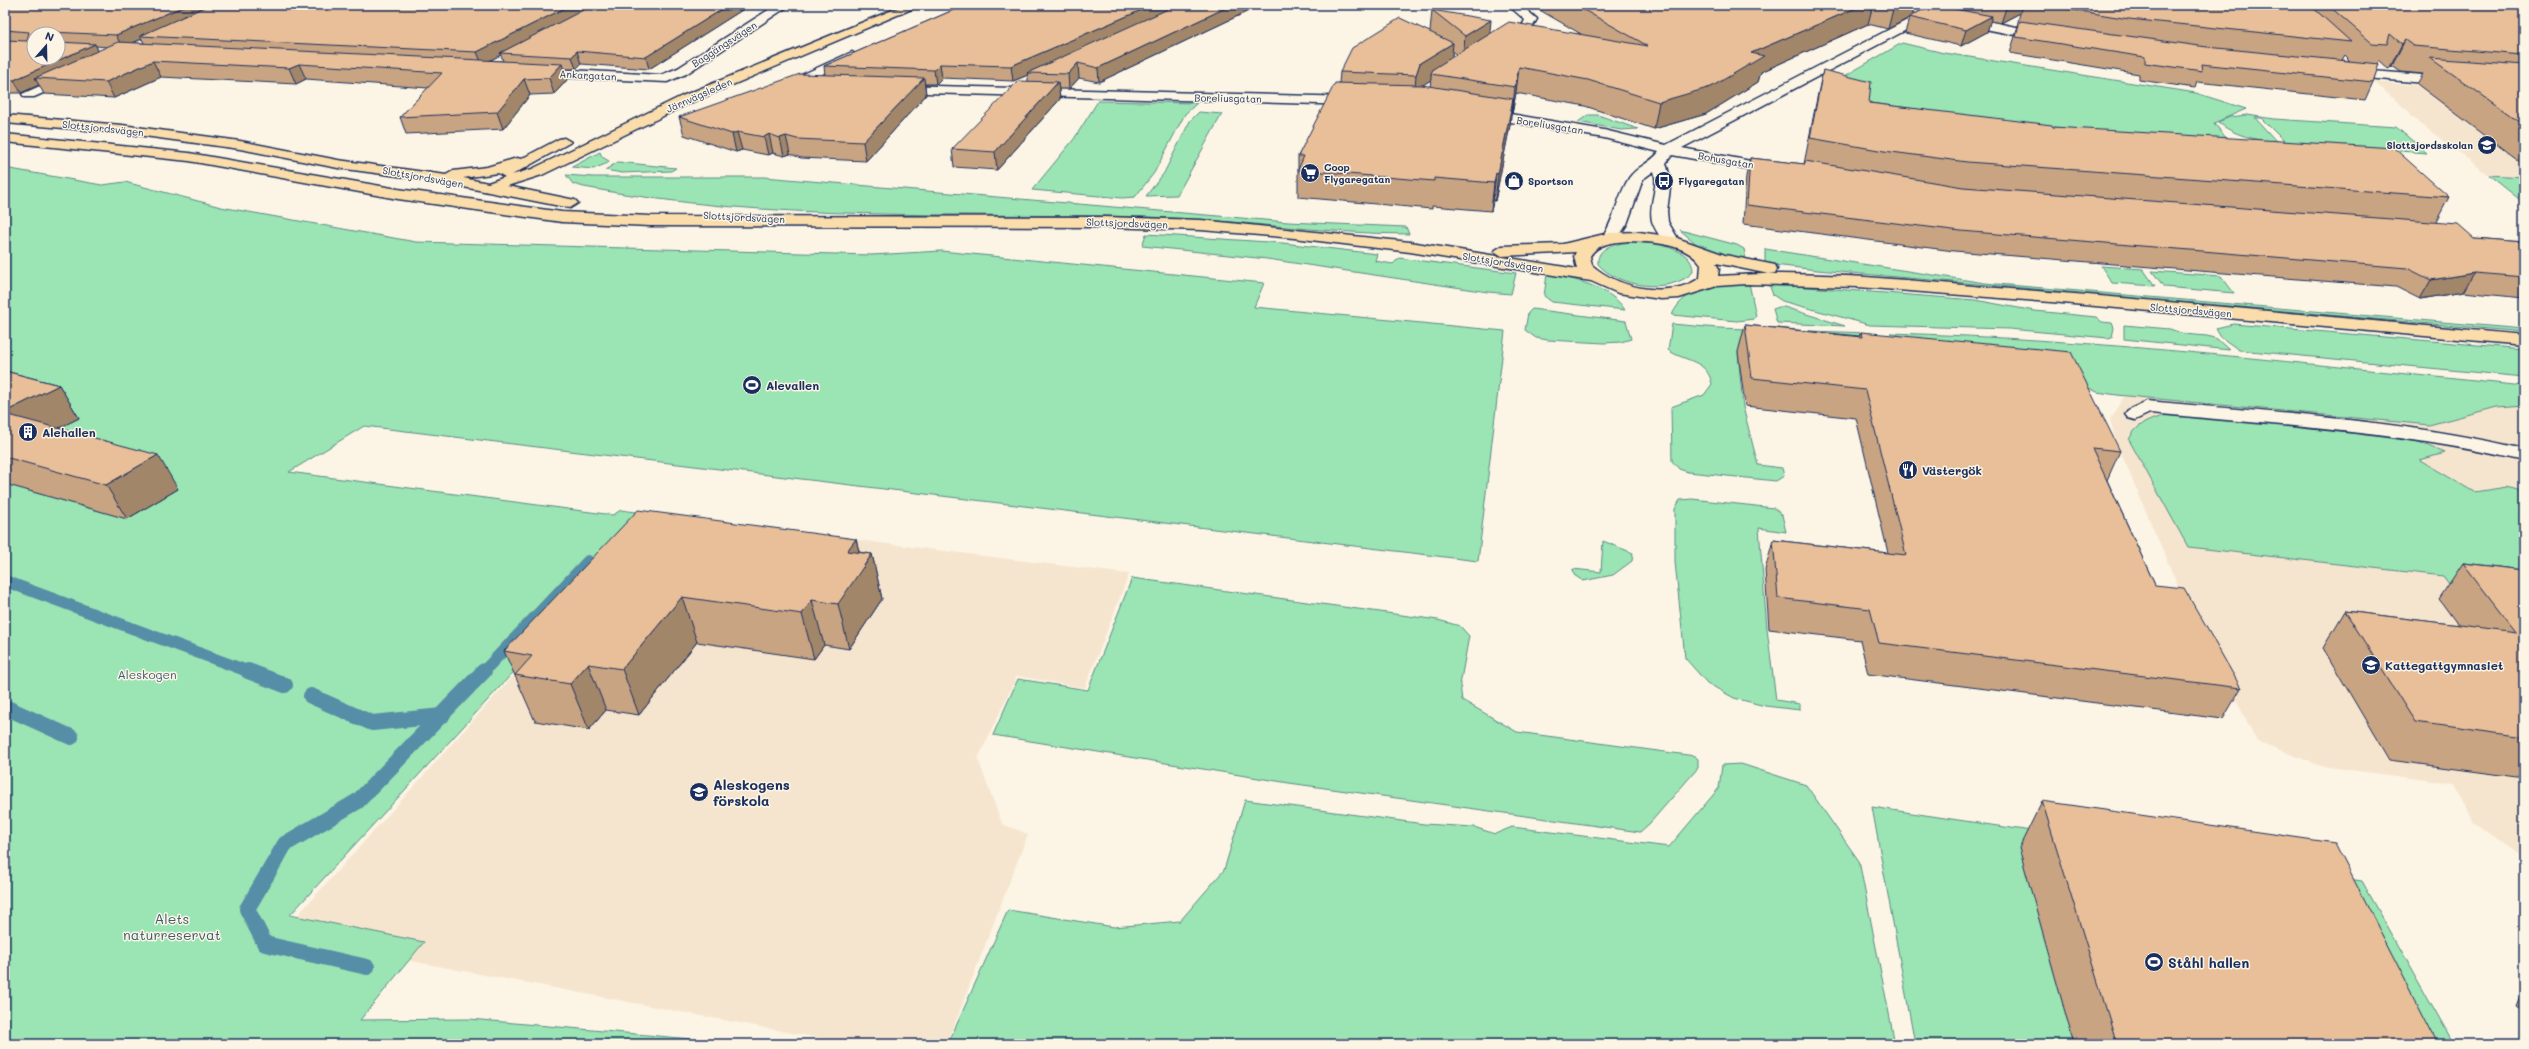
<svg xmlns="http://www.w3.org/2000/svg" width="2529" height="1049" viewBox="0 0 2529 1049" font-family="Mali,sans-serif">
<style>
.built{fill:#f6e5ce}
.green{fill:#9be4b3;stroke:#5b8a88}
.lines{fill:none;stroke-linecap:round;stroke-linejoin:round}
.stream-far1{stroke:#568ea7;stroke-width:12}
.stream{stroke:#568ea7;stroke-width:16}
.minor-casing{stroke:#1b2f5e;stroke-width:3}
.major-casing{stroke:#1b2f5e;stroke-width:3}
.minor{fill:#fcf5e5;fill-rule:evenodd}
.major{fill:#fbddab;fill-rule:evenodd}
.wall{fill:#c8a483;stroke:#1b2f5e;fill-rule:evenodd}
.shaded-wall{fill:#a2866a;stroke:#1b2f5e}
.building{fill:#e8bf98;stroke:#1b2f5e}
.labels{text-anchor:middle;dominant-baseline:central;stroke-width:3;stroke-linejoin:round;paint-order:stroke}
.far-street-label{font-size:10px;fill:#1b2f5e;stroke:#fcf5e5}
.far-poi-label{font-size:10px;font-weight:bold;fill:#1b2f5e;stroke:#fcf5e5;text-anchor:start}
.poi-label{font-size:12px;font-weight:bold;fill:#1b2f5e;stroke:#fcf5e5;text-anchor:start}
.park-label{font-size:12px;fill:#3b5c73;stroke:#fcf5e5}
.near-poi-label{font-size:14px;font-weight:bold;fill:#1b2f5e;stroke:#fcf5e5;text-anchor:start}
.near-park-label{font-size:14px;fill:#3b5c73;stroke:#fcf5e5}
</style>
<rect width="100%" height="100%" fill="#fcf5e5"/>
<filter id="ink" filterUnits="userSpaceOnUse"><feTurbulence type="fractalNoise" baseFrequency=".025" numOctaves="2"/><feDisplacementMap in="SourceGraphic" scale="8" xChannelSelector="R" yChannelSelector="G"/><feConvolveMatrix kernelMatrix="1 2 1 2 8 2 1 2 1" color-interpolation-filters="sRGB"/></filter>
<g filter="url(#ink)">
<g class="built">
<path d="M2374,82l150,11v84l-35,-2 -79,-59 -2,-5z"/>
<path d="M2524,387v472l-50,-36 -19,-39 -135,-18 -63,-25 -78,-152 -64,-150 -5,-20 16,-26z"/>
<path d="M658,515l471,59 -44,114 -68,-12 -39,83 24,65 26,10 -81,210h-97l-571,-108z"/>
</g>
<g class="green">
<path d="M1902,43l42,10 252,40 50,16 -32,14 13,16 -291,-18 -114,-32z"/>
<path d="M1098,101l99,2 -12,11 -31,59 -19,24 -13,1 -90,-8 42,-51z"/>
<path d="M1199,112l23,2 -45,81 -31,1 18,-23 26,-52z"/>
<path d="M1588,115h10l40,14 -17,1 -43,-8z"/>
<path d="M2247,115l27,4 122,8 31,26 -141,-10 -25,-25h-6l22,24c-19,-1 -45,-7 -59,-20l12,-5z"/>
<path d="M600,152l2,5 7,4 -1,2 -15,6 -21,-2z"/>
<path d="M618,162l58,6 -5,3 -49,2 -17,-3z"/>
<path d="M5,168l97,17 23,-3 96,25 195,35 455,13 70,-4 323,32 -10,24 251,24 -27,230 -1114,-135 -75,46 324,43 8,-5 37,5 -368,400 134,27 -64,78 110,-1 277,25h-742z"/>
<path d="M566,175l27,2h171l524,45 118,5 3,7c-87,0 -174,-15 -261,-17 -189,-5 -378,6 -564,-30l-11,-3z"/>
<path d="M2489,175l35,2v26z"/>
<path d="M1680,230l57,15 7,4 2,11 -45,-12z"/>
<path d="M1146,234l137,9 94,11 -2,7 18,3 6,-6 117,15 -5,21 -23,-2 -221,-33 -125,-13z"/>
<path d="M1634,242c19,1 60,5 59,30 -22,23 -76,15 -95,-8 -2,-19 22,-21 36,-22z"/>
<path d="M1765,249l220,34 539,46v3l-707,-62 -52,-6z"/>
<path d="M2101,266l42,3 12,17 -43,-3z"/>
<path d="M2152,271l69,5 13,17 -70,-6z"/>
<path d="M1547,274c25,4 64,13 78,36l-73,-8 -8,-6z"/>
<path d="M1749,283l7,33 -2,3 -17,2 -65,-6c13,-30 49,-30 77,-32z"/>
<path d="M1769,284l206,16 60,11 61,6 6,5 10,1 2,5 -2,9 -4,1 -99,-9 -139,-4 -88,-24 -9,-6z"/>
<path d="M1779,307h5l61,19 -68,-3 -4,-14z"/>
<path d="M1532,309l94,12 5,18 -10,3 -17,1 -56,-3 -12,-2 -11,-8 3,-17z"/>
<path d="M1672,324l46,4 152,5 24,8 -41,22 -115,-11 5,55 15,58 24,3 2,8 -8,5 -88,-9 -9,-3 -7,-8 -1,-54 33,-12 8,-11c-5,-25 -27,-22 -44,-34z"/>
<path d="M2233,324l291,25v28l-285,-27 -17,-12 -6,-10z"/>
<path d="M2124,325l46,4 14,5 23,2 10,3 12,11 -105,-11z"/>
<path d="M1890,333c212,6 423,32 634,53v19l-27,2 -68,18 -312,-30 -20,-3 -29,-15z"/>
<path d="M2173,414l216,21 30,7 26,11 -25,7 54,32 33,-5 16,4 1,112 -66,-7 -15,-20 -255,-29 -59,-107c7,-18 26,-22 44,-26z"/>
<path d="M1692,499l82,9 8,7 4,17 -27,-4 8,101 9,71 24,4v6l-35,-4 -31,-8 -27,-15 -22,-25 -10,-96v-53l5,-9z"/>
<path d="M1603,541l30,12 -1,8 -19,14 -30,6 -9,-6 -1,-6 28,3z"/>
<path d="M1132,578l306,42 22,6 9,10 -9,49 2,15 55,32 178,24 3,3v9l-48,55 -10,9 -351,-49 -296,-48 25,-56 70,11z"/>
<path d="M1741,764l65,21 53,76 36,183h-947l60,-134 106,17 66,-6 44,-51 21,-70 179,24 50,3 21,7 17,-7 157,20 50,-59 3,-23z"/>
<path d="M1872,807l490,74 92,163h-539z"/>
</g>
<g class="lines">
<g class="stream-far1">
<path d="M5,581l245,91"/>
<path d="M483,672l105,-111"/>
</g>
<g class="stream">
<path d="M248,671l37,14"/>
<path d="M311,696l61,27 70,-7"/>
<path d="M5,707l66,30"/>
<path d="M367,967l-102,-23 -18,-35 38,-65 73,-43 126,-130"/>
</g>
<g class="minor-casing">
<g id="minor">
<path d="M776,5h14l-104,69 -19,8 -133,-6 -6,-4 6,-4 127,7 17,-7z"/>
<path d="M1508,5h13l16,14 -5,9 -29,18 -6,-4 2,-3 24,-15 2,-4z"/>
<path d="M1874,5c55,0 117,18 172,28l6,4 -6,4 -117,-23 -247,130 95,18 7,4 -7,4 -105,-19 -6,8 5,18 -4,30 1,11 12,20 -2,3h-12c-4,-6 -12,-16 -14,-24 -4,-17 7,-33 2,-50l-11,8 -16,45 -11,17 -6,2 -8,-5c13,-19 15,-41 27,-60 8,-12 22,-15 30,-26l-55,-14 -123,-21 -7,-4 7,-4 123,21 62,15 251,-130 -37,-7z"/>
<path d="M852,52l6,4 -2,3 -68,30 -5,1 -6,-4z"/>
<path d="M2346,69l103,8 6,4 -6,4 -107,-9 -2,-3 2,-3z"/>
<path d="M69,73l6,4 -2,3 -39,17h-10l-2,-3z"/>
<path d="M896,85l459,12 7,4 -7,4 -464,-13 -1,-3z"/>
<path d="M2147,401c126,12 254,19 377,48v12c-122,-29 -249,-36 -374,-48l-15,7 -7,-2 -3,-4 3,-4z"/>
</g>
</g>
<g class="major-casing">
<g id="major">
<path d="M905,5h16l-229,97 -150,73 -35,11 68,14 3,3 -8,5 -142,-28 -90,-12 -98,-19 -118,-16 -117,-10v-8l117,10 118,16 98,19 108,15 7,-4 34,-4 30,-9 4,1 38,-20 5,-1 7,4 -59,33 20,-6 150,-73zM498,173l7,4 -17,6 -25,-5z"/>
<path d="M5,134l184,19 209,36 164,23 88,4 454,1 97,3 209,22 167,27 -3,-13 2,-4 -74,4 -8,-5 8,-5 61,-2 46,-11 30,-1 35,5 51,18 50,10 2,4 -2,4 -6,1 -53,-11 3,6 -1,7c97,-7 195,5 292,13 171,13 343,30 514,46v10l-473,-43 -193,-15 -112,-3 -29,2 -38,12 -18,1 -43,-6 -27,-12 -181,-29 -116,-14 -93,-8 -97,-3 -454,-1 -88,-4 -164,-23 -209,-38 -184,-19zM1629,241c24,1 57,2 72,24l-1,13c-31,21 -81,11 -108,-13l-2,-9c8,-13 25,-14 39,-15z"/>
</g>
</g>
<use href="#minor" class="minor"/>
<use href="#major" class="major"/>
</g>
<g class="wall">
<path d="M5,5h745l-101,64 -68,-5 -5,5h-13l4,11 -13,14 -24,1 -27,34 -97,5 -6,-17 28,-29 -122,-9 -10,5 -135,-7 -47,21 -70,-4 -5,-9 -18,8h-16zM34,34h24v24zM142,39l2,4h-12zM96,46l11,1 -9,4zM501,55l2,6 -13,-1z"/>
<path d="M965,5h296l-162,77 -20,-4 -10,11h-10l1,10 -63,71 -43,-3 -2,-18 76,-68v-6l-15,6 -71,-3 -6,6h-11l1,11 -60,66 -65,-3 -11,-4 -6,2 -11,-3 -5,2 -26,-5 -6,2 -52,-17 -5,-18 146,-42 -1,-9z"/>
<path d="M1531,5h993v160l-107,-81 6,-10 -22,-2 -9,-6 -3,3 -10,-9 -1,4 -5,18 -8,18 -168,-18 -2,6 -56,-8v-6l-129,-21 8,-27h-1l3,-13 -19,10 -11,-2 -3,11 -26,14 -56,-13 4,-15 -21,11 -20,-5 -107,48 -3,10 -52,32 -52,15 -69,-23 -69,-13 -4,21h-1l-1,11 -15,76h-2l-2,10 -59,-5v3l-134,-12v-41l41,-73 1,-11 90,-40 2,-22 58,23 91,1zM1914,6l12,2 -14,7zM1452,51l4,3 -4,3zM2345,55l6,6 -9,-1zM1431,80l-1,7 -8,-2z"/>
<path d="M1823,70l46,33 184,24 396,70 -13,25 38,16 50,4v56l-61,-6 -43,7 -24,-12 -442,-36 -211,-27 3,-48 4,-18 54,6 13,-66z"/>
<path d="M1745,325l114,11 2,-4 259,119 -13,29 48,105 86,103 -18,31 -355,-45 -8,-34 -91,-11 -4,-59 8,-30 115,13 -32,-135 -111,-12 -7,-54z"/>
<path d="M5,371l54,14 20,33 -21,10 120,61 -51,30 -122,-35z"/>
<path d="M856,539l3,13 13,2 10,45 -33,50 -25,-4 -10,14 -117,-17 -58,73 -33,-5 -17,20 -54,-9 -31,-70z"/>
<path d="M2463,563l61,7v208l-135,-18 -66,-112 22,-37 113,14 -19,-26z"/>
<path d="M2042,801l396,243h-364l-55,-196z"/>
<path d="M2524,986v25l-8,-5z"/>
</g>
<g class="shaded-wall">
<path d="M187,5h32l-79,31 2,3 -20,8 -6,-12z"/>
<path d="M571,5h26l-97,48 1,2 -19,9 -5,-12z"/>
<path d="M729,5h21l-101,64 -3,-12z"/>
<path d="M1153,5h31l-157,68 1,2 -15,6 -2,-15z"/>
<path d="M1232,5h29l-162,77 -1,-14z"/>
<path d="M1863,5h10l-5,19 -107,48 -3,10 -52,32 -52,15 5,-27 92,-49z"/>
<path d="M1894,5h21l-3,12h-3v1l-21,11z"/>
<path d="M2007,5h16l-3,8 -19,10z"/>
<path d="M1992,16l-5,16 -26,14 5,-16z"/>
<path d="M1491,20l-2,23 -26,17 2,-24z"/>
<path d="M2405,40l-13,26 -3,3 13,-25z"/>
<path d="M1453,43l-2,24 -20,7v6l-13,8 -4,11 2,-24 4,-12z"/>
<path d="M95,44l6,12 -66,22 4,7 -18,8 -7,-13z"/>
<path d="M577,51l4,13 -5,5 -4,-12z"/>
<path d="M153,61l8,16 -47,21 -8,-16z"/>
<path d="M1078,63l1,15 -10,11 -1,-15z"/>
<path d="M299,64l7,15 -10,5 -7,-16z"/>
<path d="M562,64l5,16 -13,14 -5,-16z"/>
<path d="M940,64l2,14 -6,6 -2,-14z"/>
<path d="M1519,67l-3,26 -4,21 3,-27z"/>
<path d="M924,78l2,17 -60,66 -3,-19z"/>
<path d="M524,79l6,16 -27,34 -6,-17z"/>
<path d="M1058,82l2,17 -63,71 -2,-18z"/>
<path d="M1513,99l-3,26 -15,76 3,-27z"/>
<path d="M737,132l5,18 -6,2 -4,-18z"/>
<path d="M769,134l4,19 -5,2 -4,-18z"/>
<path d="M786,136l4,18 -6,2 -4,-18z"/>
<path d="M1496,173l-3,28 -2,10 3,-28z"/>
<path d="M2474,273l-11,19 -43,7 11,-19z"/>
<path d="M59,385l20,33 -56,28 -18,-27v-7z"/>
<path d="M158,455l20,34 -51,30 -21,-34z"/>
<path d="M856,539l7,29 9,-14 10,45 -33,50 -11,-45 9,-53z"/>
<path d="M682,597l15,45 -58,73 -17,-46z"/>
<path d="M812,600l12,45 -10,14 -12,-45z"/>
<path d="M588,664l18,46 -17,20 -19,-46z"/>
</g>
<g class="building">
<path d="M5,5h182l-71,30 -65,-3v2h-17v24h24v-16l37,2 -81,36h-9v-40l22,1 2,-9 -24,-2z"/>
<path d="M209,5h362l-94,47 -337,-16z"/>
<path d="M593,5h136l-83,52 -69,-6 -5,6 -72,-4z"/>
<path d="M965,5h188l-142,61 -71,-2 -6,6 -110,-4z"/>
<path d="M1177,5h55l-134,63 -20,-5 -10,11 -41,-1z"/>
<path d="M1575,5h288l-112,48 13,3 -53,31 -52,15 -71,-22 -69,-13 -4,20 -84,-13 2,-5 76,-47 139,24z"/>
<path d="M1932,5h1l59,11 -26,14 -57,-13z"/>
<path d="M2043,5h267l41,37 -222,-23z"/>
<path d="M2328,5h196v50l-111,-9 -8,-6 -3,4 -12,-10 -3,10 -15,-1z"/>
<path d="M1432,10l59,10 -26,16z"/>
<path d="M1400,18l53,25 -33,20 -4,12 -76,-3 12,-24z"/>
<path d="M2020,21l187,26 172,17 -6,18 -172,-18 1,7 -57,-8v-6l-129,-20z"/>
<path d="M118,42l444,22 -13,14 -25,1 -27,33 -97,5 42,-44 -143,-9 -10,4 -136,-7 -47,21 -71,-4z"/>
<path d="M2430,58l94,7v60z"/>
<path d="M1823,70l48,12 -2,21 183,22 1,2 341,21 55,49 -482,-35 -83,-11 -74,-13z"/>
<path d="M800,74l124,4 -61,64 -66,-3 -11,-3 -6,2 -11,-4 -5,3 -27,-5 -5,2 -53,-17z"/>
<path d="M1018,81l40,1 -63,70 -43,-3z"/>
<path d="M1335,83l87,2 91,14 -15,75 -2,-1 -2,10 -60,-5v3l-136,-11 6,-14h-6z"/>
<path d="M1750,158l55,6v-3l158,26 495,37 16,14 50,4v35l-50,-4 -43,7 -24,-12 -446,-37 -214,-26z"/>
<path d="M1745,325l117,12 -1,-5 210,20 49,99 -28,-3 63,137 29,3 57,100 -362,-45 -9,-34 -92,-11 -5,-58 133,15 -41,-165 -113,-12z"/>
<path d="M5,371l54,14 -54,27z"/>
<path d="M5,414l153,41 -52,30 -101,-28z"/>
<path d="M638,510l218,29 -9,12 25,3 -34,50 -26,-4 -10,14 -120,-17 -60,72 -34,-5 -18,20 -55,-9 17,-19 -28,-5z"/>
<path d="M2463,563l61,7v167l-109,-15 -70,-111 171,21z"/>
<path d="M2042,801l293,42 103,201h-321z"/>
</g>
</g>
<defs>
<g id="school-disc" transform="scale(1)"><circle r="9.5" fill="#1b2f5e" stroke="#fcf5e5"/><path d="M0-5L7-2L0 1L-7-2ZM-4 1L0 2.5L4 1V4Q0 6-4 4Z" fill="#fff"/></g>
<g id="supermarket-disc" transform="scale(1)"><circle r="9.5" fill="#1b2f5e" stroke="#fcf5e5"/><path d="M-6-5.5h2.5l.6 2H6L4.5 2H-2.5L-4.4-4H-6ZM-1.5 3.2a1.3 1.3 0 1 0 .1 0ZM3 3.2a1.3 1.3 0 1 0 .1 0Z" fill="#fff"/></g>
<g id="shop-disc" transform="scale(1)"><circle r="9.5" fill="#1b2f5e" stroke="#fcf5e5"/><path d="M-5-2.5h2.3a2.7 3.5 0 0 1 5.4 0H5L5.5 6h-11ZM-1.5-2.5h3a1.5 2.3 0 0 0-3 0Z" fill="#fff"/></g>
<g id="bus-disc" transform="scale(1)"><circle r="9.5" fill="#1b2f5e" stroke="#fcf5e5"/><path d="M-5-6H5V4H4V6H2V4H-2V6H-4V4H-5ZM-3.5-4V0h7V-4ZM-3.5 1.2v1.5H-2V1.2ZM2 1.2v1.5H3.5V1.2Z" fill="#fff"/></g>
<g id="stadium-disc" transform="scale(1)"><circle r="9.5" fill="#1b2f5e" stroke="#fcf5e5"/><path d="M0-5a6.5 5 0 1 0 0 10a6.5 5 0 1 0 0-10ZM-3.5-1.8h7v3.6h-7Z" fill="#fff"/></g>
<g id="building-disc" transform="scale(1)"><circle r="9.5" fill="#1b2f5e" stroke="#fcf5e5"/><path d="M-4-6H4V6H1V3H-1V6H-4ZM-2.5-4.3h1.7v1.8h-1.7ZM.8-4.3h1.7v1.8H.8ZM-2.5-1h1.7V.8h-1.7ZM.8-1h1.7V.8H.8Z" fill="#fff"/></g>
<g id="restaurant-disc" transform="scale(1)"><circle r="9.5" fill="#1b2f5e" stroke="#fcf5e5"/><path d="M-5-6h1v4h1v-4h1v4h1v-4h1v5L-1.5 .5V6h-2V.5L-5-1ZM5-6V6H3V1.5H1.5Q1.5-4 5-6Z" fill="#fff"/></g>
</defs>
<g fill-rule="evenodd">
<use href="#school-disc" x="2487" y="145"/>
<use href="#supermarket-disc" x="1310" y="173"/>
<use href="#shop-disc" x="1514" y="181"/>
<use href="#bus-disc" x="1664" y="181"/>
<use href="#stadium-disc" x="752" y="385"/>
<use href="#building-disc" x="28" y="432"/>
<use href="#restaurant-disc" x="1908" y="470"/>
<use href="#school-disc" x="2371" y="665"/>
<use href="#school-disc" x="699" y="792"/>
<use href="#stadium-disc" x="2154" y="962"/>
</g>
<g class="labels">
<g class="far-street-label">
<text transform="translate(724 44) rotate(-33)">Baggängsvägen</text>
<text transform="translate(588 75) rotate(3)">Ankargatan</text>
<text transform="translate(699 95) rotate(-24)">Järnvägsleden</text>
<text transform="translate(1228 98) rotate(1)">Boreliusgatan</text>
<text transform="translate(1550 125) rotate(9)">Boreliusgatan</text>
<text transform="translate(103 128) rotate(6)">Slottsjordsvägen</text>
<text transform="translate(1726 160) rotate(10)">Bohusgatan</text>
<text transform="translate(423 177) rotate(10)">Slottsjordsvägen</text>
<text transform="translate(744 217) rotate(3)">Slottsjordsvägen</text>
<text transform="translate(1127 223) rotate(2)">Slottsjordsvägen</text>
<text transform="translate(1503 262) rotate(9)">Slottsjordsvägen</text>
<text transform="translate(2191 310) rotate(5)">Slottsjordsvägen</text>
</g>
<g class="far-poi-label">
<text x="2473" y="145" text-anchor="end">Slottsjordsskolan</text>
<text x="1324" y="167">Coop<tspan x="1324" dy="12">Flygaregatan</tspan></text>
<text x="1528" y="181">Sportson</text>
<text x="1678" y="181">Flygaregatan</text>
</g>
<g class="poi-label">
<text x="766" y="385">Alevallen</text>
<text x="42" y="432">Alehallen</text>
<text x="1922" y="470">Västergök</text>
<text x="2385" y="665">Kattegattgymnasiet</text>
</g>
<g class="park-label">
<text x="147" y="674">Aleskogen</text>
</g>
<g class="near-poi-label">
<text x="713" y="784">Aleskogens<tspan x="713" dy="16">förskola</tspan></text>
<text x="2168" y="962">Ståhl hallen</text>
</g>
<g class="near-park-label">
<text x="172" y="918">Alets<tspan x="172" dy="16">naturreservat</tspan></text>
</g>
</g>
<rect width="2529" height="1049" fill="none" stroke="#fcf5e5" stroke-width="20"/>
<rect x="10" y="10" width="2509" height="1029" fill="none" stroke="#1b2f5e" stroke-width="1.5" filter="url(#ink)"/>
<g transform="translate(46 46) rotate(20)"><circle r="19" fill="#fcf5e5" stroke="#a2a6af"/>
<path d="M0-3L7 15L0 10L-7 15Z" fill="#1b2f5e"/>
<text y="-6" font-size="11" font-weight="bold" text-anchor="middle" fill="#1b2f5e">N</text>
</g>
</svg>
